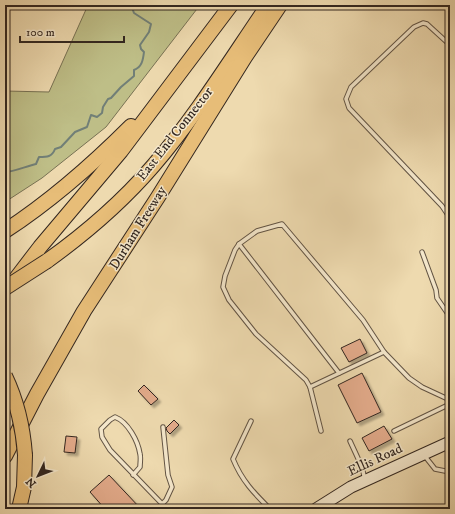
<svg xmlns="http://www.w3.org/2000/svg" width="455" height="514" viewBox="0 0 455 514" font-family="'IM FELL DW Pica',serif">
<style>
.green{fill:#bebe87;stroke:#787254}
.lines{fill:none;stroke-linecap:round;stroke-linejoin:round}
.stream{stroke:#717f77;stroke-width:2}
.building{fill:#e3ab8b;stroke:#332720;filter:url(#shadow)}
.lane-casing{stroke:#625444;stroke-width:5.5}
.secondary-casing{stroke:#332720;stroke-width:13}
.highway-casing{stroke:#332720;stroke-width:16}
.lane{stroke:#f4e7cb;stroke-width:3.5}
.secondary{stroke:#f4e7cb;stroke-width:11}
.highway{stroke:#e7bd78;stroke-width:14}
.highway-bridge-casing{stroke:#332720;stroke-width:16;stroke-linecap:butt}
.highway-bridge{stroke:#e7bd78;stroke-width:14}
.labels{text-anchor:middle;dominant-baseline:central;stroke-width:3;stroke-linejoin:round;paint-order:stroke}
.street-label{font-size:14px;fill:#332720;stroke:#f4e7cb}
</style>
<defs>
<filter id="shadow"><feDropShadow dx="3" dy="3" stdDeviation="1" flood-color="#0004"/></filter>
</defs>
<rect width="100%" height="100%" fill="#eedaaf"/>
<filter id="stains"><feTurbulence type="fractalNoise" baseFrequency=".005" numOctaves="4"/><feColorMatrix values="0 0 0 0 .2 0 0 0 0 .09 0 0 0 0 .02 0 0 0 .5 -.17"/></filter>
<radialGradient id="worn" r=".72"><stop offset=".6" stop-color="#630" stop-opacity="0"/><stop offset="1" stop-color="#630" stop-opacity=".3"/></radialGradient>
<path class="green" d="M88,5h112l-94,122 -64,51 -37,24v-111l44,1z"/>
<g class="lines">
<path class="stream" d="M5,172c8,0 22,-6 31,-8l3,-7c8,0 13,0 16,-8l6,-2 14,-15 12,-5 4,-12 6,2 5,-4 1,-6 5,-8 3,-1 10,-11 13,-11v-6c8,-3 9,-10 10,-18l-3,-3 -1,-4 9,-13 2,-8 -17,-11 -3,-8"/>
</g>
<g class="building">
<path d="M360,339l7,14 -18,9 -8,-14z"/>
<path d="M362,373l19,39 -24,11 -19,-38z"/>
<path d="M144,385l14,14 -7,6 -13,-14z"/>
<path d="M174,420l5,5 -9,9 -3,-3 -1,-3z"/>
<path d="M384,426l8,13 -23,12 -7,-13z"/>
<path d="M66,436l11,1 -2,16 -11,-1z"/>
<path d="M109,475l32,34h-36l-15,-17z"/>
</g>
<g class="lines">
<g class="lane-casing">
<g id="lane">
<path d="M450,45l-23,-21 -4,-1 -9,4 -63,60 -5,12 3,9 93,98 8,12"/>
<path d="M239,244l100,129"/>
<path d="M422,252l14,38 1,8 13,19"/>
<path d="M310,387l74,-35"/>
<path d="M251,421l-18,38c9,22 21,34 37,50"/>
<path d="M321,431l-11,-44 -4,-7 -50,-46 -27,-34 -6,-13 2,-11 10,-26 4,-6 18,-13 25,-7 81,96 21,32 25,26 13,9 28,13"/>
<path d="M394,431l56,-27"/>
<path d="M350,441l12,26 3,13"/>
<path d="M424,455l11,14 15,3"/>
<path d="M133,475l7,-8c0,-4 1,-9 0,-13 -2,-13 -12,-32 -25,-37l-5,3 -9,9 1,8 8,13 57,59"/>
<path d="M162,504l4,-4 6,-13 -4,-12 -5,-48"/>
<path d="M208,509l2,-2"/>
</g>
</g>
<g class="secondary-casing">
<path id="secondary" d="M316,509l35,-22 99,-45"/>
</g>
<g class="highway-casing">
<g id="highway">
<path d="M5,231c46,-30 87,-66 126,-105"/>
<path d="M47,261c39,-28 75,-59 106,-95 43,-50 78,-107 115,-161"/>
<path d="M14,281l26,-34 81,-96 110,-146"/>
<path d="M5,456l32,-62 47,-83 74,-114 87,-140 35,-52"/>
<path d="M19,509l5,-22 1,-32"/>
</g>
</g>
<use href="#lane" class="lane"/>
<use href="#secondary" class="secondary"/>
<use href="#highway" class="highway"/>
<g class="highway-bridge-casing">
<g id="highway-bridge">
<path d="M5,288l42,-27"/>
<path d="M5,376c12,25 18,51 20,79"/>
</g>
</g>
<use href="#highway-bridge" class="highway-bridge"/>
</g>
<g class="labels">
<g class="street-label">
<text transform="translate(175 134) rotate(-52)">East End Connector</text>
<text transform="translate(138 228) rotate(-58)">Durham Freeway</text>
<text transform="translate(375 460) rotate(-25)">Ellis Road</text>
</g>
</g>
<rect width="455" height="514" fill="none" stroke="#eedaaf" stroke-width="20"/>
<rect x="6" y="6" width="443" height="502" fill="none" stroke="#332720" stroke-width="2"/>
<rect x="10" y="10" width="435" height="494" fill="none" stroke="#332720"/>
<g transform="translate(38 476) rotate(227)" stroke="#f4e7cb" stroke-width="3" paint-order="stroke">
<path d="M0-3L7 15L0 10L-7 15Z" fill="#332720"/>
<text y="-6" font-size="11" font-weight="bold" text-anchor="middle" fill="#332720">N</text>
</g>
<path d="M20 36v6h104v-6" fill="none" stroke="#332720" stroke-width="2"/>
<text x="26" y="36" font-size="12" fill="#332720" stroke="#f4e7cb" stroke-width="3" paint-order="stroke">100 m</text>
<rect width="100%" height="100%" filter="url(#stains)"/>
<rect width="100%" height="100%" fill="url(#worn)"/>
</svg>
